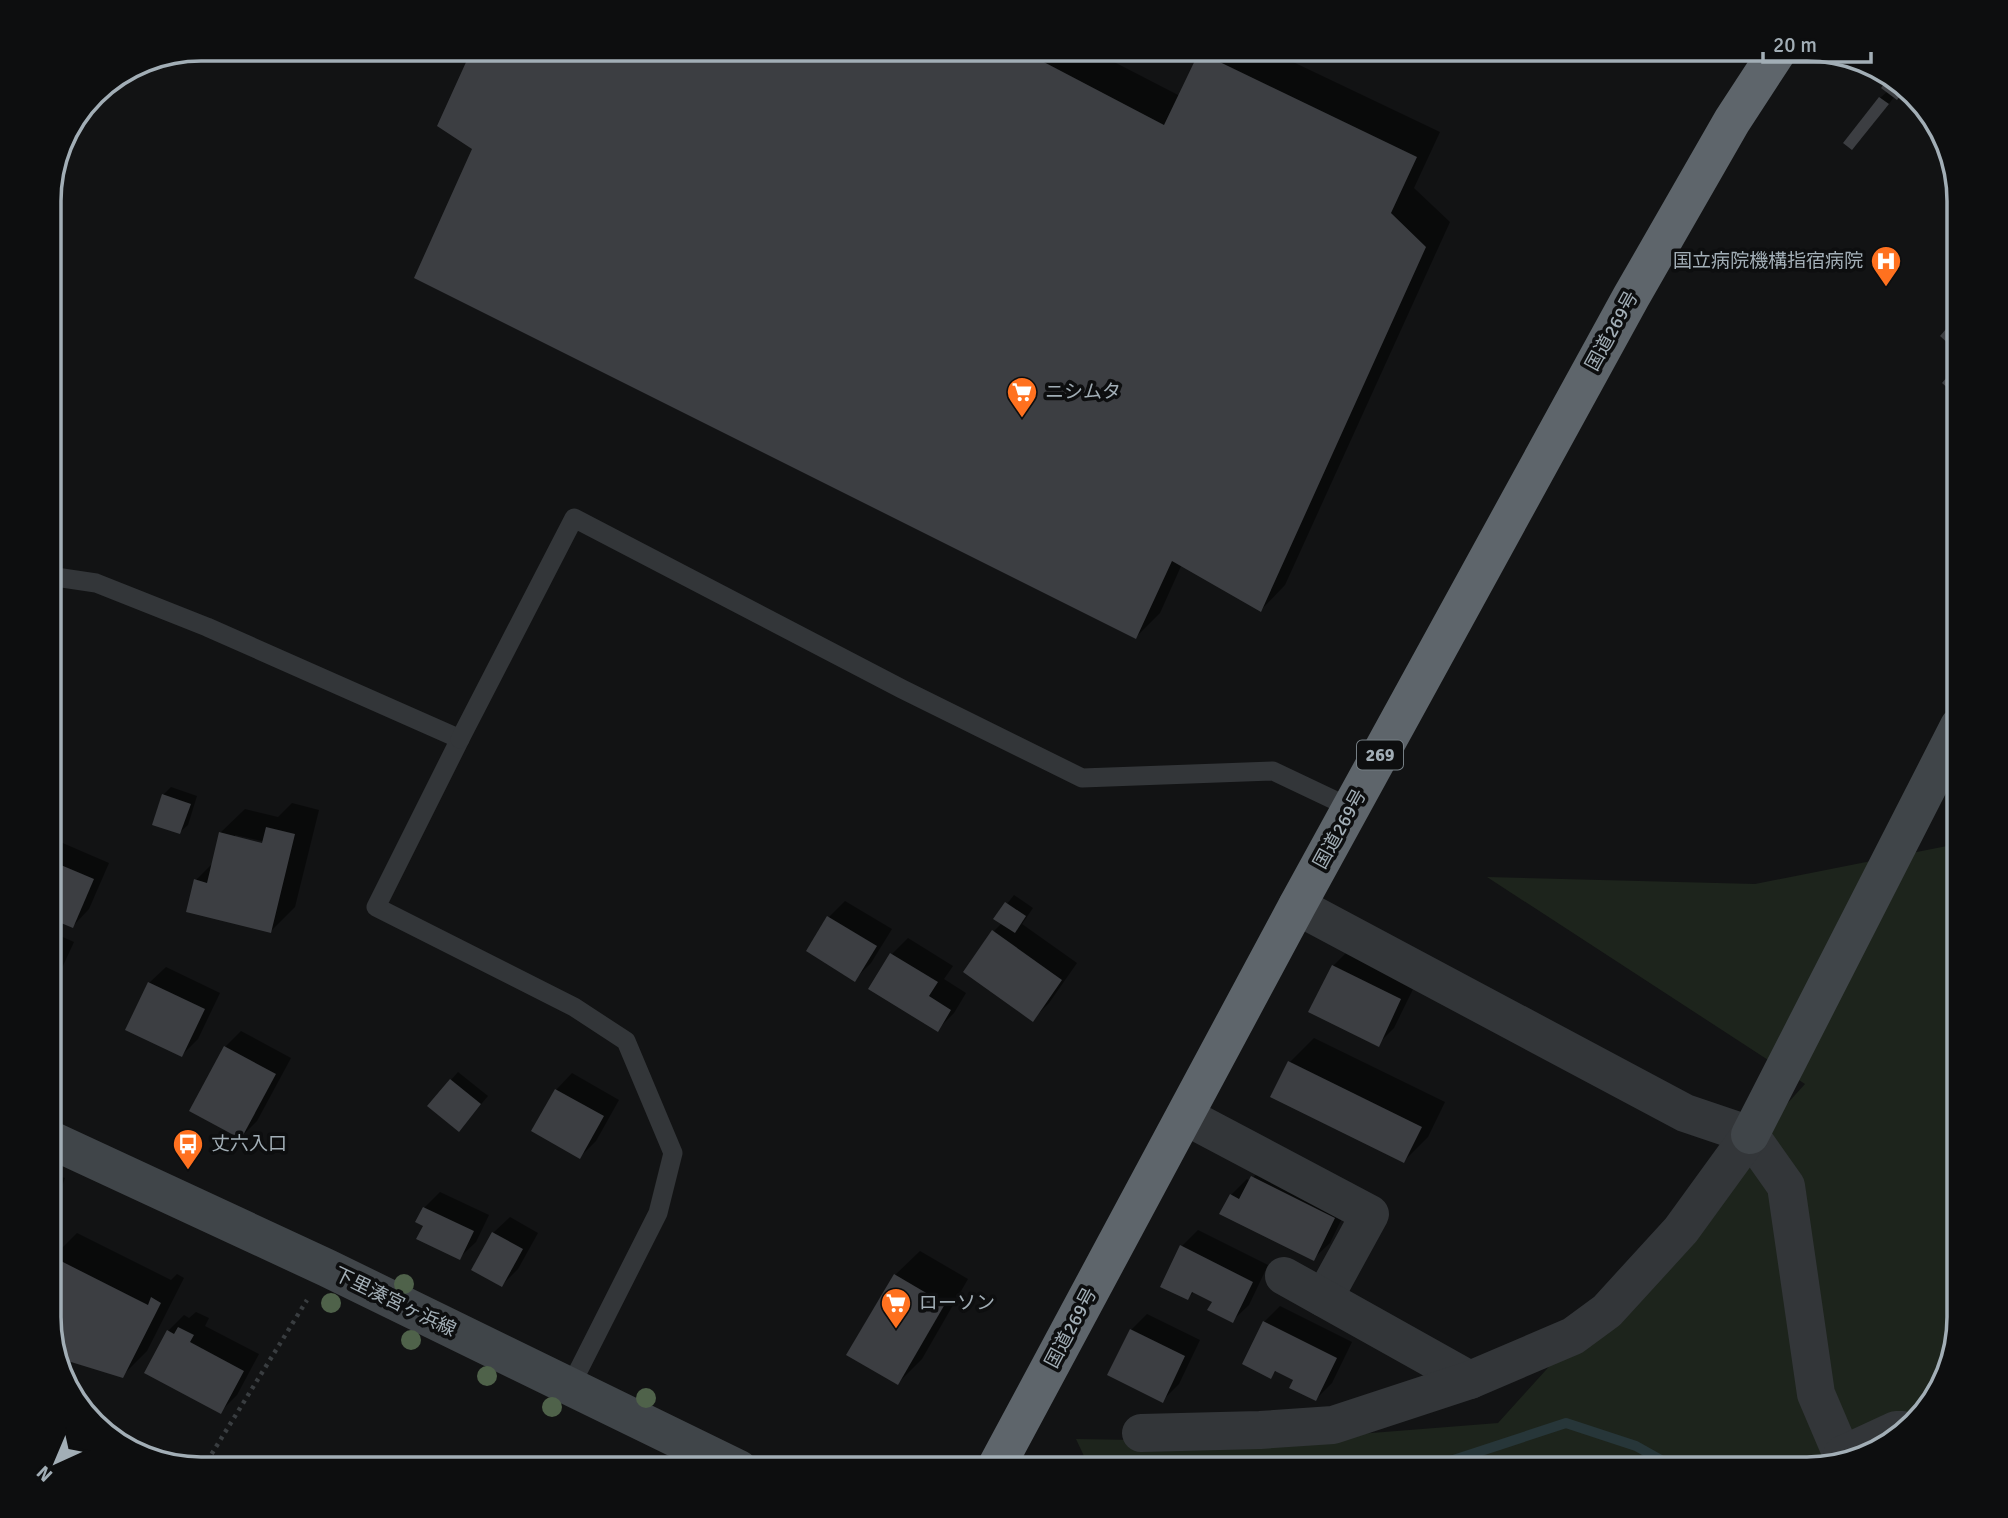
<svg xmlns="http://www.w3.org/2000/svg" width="2008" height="1518" viewBox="0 0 2008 1518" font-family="Signika,'Noto Sans JP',sans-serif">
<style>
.green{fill:#1d241c}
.shadow{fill:#0007;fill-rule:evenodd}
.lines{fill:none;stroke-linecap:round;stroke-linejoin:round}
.stream{stroke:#273639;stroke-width:10}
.building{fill:#3c3e42}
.path{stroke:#393d40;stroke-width:4.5;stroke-dasharray:3.5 5;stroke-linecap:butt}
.lane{stroke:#333639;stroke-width:19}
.street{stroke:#333639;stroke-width:38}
.secondary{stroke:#404549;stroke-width:38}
.highway{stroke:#5e656b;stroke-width:38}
.tree{fill:#4f624a}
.labels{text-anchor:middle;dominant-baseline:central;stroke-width:7;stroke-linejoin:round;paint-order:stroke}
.shield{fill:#0d0e0f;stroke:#757e84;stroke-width:2}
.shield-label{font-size:18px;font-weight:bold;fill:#a2aeb6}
.poi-label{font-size:19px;fill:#a2aeb6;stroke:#0d0e0f;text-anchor:start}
.street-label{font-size:19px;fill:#a2aeb6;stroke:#0d0e0f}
.rim{fill:none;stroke:#a2aeb6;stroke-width:3.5}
</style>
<rect width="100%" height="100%" fill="#121314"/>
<path class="green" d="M1947,846l4,141 8,6v325l-32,92 -53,44 -67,15h-717l-14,-30 180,3 242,-19 307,-339 -318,-207 268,7z"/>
<g class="shadow">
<path d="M474,49h615l91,47 20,-43 5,-4h61l174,83 -26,56 36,34 -165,363 -24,25 -79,-46 -22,49 -24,24 -662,-488z"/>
<path d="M1891,78l9,3 6,7 -9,10 -2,-2 -35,44 20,-42 8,-7 -5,-3z"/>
<path d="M1957,193l2,7v6l-8,-6z"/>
<path d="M171,787l26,9 -9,29 -8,7 -17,-37z"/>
<path d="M292,803l27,7 -24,97 -25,25 -74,-52 17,-17 7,-30 25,-24 33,8zM235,835l35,8v4l-35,-9z"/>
<path d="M58,841l51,22 -20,46 -16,17 -24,-10v-66z"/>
<path d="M1014,895l19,13 -11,16 55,39 -28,40 -16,16 -39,-88 8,-8 -6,-5z"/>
<path d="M845,901l47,28 -21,34 -16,16 -47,-28 21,-34z"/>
<path d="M49,931l25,11 -25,54z"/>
<path d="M908,938l45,28 -9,13 22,14 -12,20 -16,16 -46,-75z"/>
<path d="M1349,950l67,33 -22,45 -16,16 -45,-78z"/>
<path d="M166,967l54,26 -22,46 -16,16 -33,-72z"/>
<path d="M241,1031l50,27 -34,63 -16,16 -16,-90z"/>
<path d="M1314,1038l131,64 -17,35 -24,24 -114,-99z"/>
<path d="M458,1072l30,24 -22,26 -15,-42z"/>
<path d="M572,1073l47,27 -23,41 -16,16 -24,-67z"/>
<path d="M1268,1161l82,41 -20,41 -17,16 -82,-64 16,-16 3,2z"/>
<path d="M49,1173l16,5 -13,38 -3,3z"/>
<path d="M440,1192l49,23 -13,27 -17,16 -34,-33 -1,-17z"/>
<path d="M510,1217l28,16 -20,36 -16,16 -9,-52z"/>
<path d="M49,1229l6,2 -6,17z"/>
<path d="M1198,1230l70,35 -19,40 -17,16 -18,-20 -19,-10 -7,7 -6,-52z"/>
<path d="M77,1233l94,47 6,-6 7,4 -37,73 -25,25 -65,-20 -8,-29 4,-70z"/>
<path d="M920,1251l48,28 -46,80 -24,24 -3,-108z"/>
<path d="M1280,1306l72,36 -20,41 -16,16 -21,-20 -18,-9 -6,7 -7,-55z"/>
<path d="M196,1312l13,6 -4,8 54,28 -22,41 -16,16 -53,-80 16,-16 5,3z"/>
<path d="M1147,1314l53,26 -21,44 -17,17 -31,-71z"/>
</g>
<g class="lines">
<path class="stream" d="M1426,1469l140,-46 70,23 41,23"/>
</g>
<g class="building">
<path d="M472,49h547l145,76 35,-73 218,105 -26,56 35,34 -165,365 -89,-51 -36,78 -722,-361 58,-129 -35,-23z"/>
<path d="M1889,77l11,4 6,7 -9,12 -16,-12z"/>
<path d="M1879,97l10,7 -37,46 -9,-7z"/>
<path d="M1953,321l6,5v10l-8,10 -11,-10z"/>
<path d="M1959,363v35l-17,-15z"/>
<path d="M162,794l29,10 -11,30 -28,-9z"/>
<path d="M266,827l29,7 -24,99 -85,-21 8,-33 13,4 12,-51 43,11z"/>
<path d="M49,860l45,19 -21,49 -24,-10z"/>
<path d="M1005,902l21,14 -11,17 -22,-14z"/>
<path d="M827,916l50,30 -22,36 -49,-31z"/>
<path d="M992,930l70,50 -29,42 -70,-50z"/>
<path d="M890,953l48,29 -9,14 22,14 -13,22 -70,-43z"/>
<path d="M49,954l10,4 -10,22z"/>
<path d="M1332,965l69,34 -22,48 -71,-35z"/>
<path d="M148,982l57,27 -23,48 -57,-27z"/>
<path d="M224,1046l52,28 -35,65 -52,-28z"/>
<path d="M1288,1061l134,66 -18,36 -134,-66z"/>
<path d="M450,1079l31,25 -22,28 -32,-26z"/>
<path d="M555,1089l49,27 -24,43 -49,-28z"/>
<path d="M1251,1176l84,42 -21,43 -95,-47 11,-20 9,5z"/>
<path d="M423,1207l51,24 -14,29 -44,-21 7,-13 -8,-4z"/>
<path d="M492,1232l31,17 -21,38 -31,-17z"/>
<path d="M1180,1245l73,37 -20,41 -26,-13 5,-8 -20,-10 -4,8 -28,-13z"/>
<path d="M51,1256l97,49 3,-8 10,6 -38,75 -65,-20 -9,-31v-67z"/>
<path d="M894,1274l51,30 -47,81 -52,-30z"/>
<path d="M1263,1321l74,37 -21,43 -27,-13 4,-8 -18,-9 -4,8 -29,-15z"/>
<path d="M178,1327l16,8 -4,7 54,29 -23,43 -77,-41 23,-43 7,4z"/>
<path d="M1130,1329l55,27 -22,47 -56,-28z"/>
</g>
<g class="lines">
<path class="path" d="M204,1469l2,-6 101,-163"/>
<g class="lane">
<path d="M49,576l47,7 111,44 253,112 -84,168 198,100 52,34 47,112 -15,60 -88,174"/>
<path d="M460,739l114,-221 328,171 180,89 191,-7 78,37"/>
</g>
<g class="street">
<path d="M1297,906l388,207 65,22 36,51 30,208 26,61 1,6"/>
<path d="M1185,1116l185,98 -46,84"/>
<path d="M1284,1276l186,104"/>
<path d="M1141,1433l119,-3 73,-5 137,-45 103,-44 34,-25 74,-81 69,-95"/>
<path d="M1842,1455l54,-25h6"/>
</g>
<g class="secondary">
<path d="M1750,1135l209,-409"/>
<path d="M49,1139l278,129 412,201"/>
</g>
<path class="highway" d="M995,1469l302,-563 334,-609 101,-176 47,-72"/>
</g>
<g class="tree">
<circle cx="404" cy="1284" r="10"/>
<circle cx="331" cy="1303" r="10"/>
<circle cx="411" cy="1340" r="10"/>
<circle cx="487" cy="1376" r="10"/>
<circle cx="646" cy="1398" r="10"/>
<circle cx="552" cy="1407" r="10"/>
</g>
<defs>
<g id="hospital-pin" transform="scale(1.575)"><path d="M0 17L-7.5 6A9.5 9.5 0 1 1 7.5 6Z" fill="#ff711f" stroke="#0d0e0f"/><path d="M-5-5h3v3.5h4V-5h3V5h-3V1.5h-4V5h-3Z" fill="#fff"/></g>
<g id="supermarket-pin" transform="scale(1.575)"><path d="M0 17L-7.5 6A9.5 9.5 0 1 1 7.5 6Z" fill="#ff711f" stroke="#0d0e0f"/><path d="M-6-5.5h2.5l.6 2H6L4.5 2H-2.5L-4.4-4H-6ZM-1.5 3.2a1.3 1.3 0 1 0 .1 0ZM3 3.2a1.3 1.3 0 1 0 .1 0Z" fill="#fff"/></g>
<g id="bus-pin" transform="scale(1.575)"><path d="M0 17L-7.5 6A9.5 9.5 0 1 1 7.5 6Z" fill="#ff711f" stroke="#0d0e0f"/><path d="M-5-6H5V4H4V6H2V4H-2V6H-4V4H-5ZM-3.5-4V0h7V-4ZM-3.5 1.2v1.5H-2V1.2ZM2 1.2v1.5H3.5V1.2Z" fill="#fff"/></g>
</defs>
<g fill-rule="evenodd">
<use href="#hospital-pin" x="1886" y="261"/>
<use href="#supermarket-pin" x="1022" y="392"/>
<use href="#bus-pin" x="188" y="1144"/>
<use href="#supermarket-pin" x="896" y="1303"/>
</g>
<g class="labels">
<rect class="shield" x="1357" y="740.5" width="46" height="29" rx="5"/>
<g class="shield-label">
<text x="1380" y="755">269</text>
</g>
<g class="poi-label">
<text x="1863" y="261" text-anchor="end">国立病院機構指宿病院</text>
<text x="1045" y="392">ニシムタ</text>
<text x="211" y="1144">丈六入口</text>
<text x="919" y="1303">ローソン</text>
</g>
<g class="street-label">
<text transform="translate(1612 331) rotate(-61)">国道269号</text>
<text transform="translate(1340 829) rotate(-61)">国道269号</text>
<text transform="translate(395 1302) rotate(26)">下里湊宮ヶ浜線</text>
<text transform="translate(1071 1328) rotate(-62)">国道269号</text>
</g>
</g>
<path d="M0 0H2008V1518H0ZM201 61H1807A140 140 0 0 1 1947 201V1317A140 140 0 0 1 1807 1457H201A140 140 0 0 1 61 1317V201A140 140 0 0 1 201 61Z" fill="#0d0e0f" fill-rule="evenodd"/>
<path class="rim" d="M201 61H1807A140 140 0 0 1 1947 201V1317A140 140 0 0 1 1807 1457H201A140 140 0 0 1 61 1317V201A140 140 0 0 1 201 61Z"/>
<g transform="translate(56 1462) rotate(224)" stroke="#0d0e0f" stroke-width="5" paint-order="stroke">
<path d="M0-5L12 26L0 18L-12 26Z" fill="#a2aeb6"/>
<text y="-10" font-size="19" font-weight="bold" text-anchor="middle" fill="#a2aeb6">N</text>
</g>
<path d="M1763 52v10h108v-10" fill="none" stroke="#a2aeb6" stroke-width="3.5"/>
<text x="1773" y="52" font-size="21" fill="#a2aeb6" stroke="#0d0e0f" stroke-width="5" paint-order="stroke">20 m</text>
</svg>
